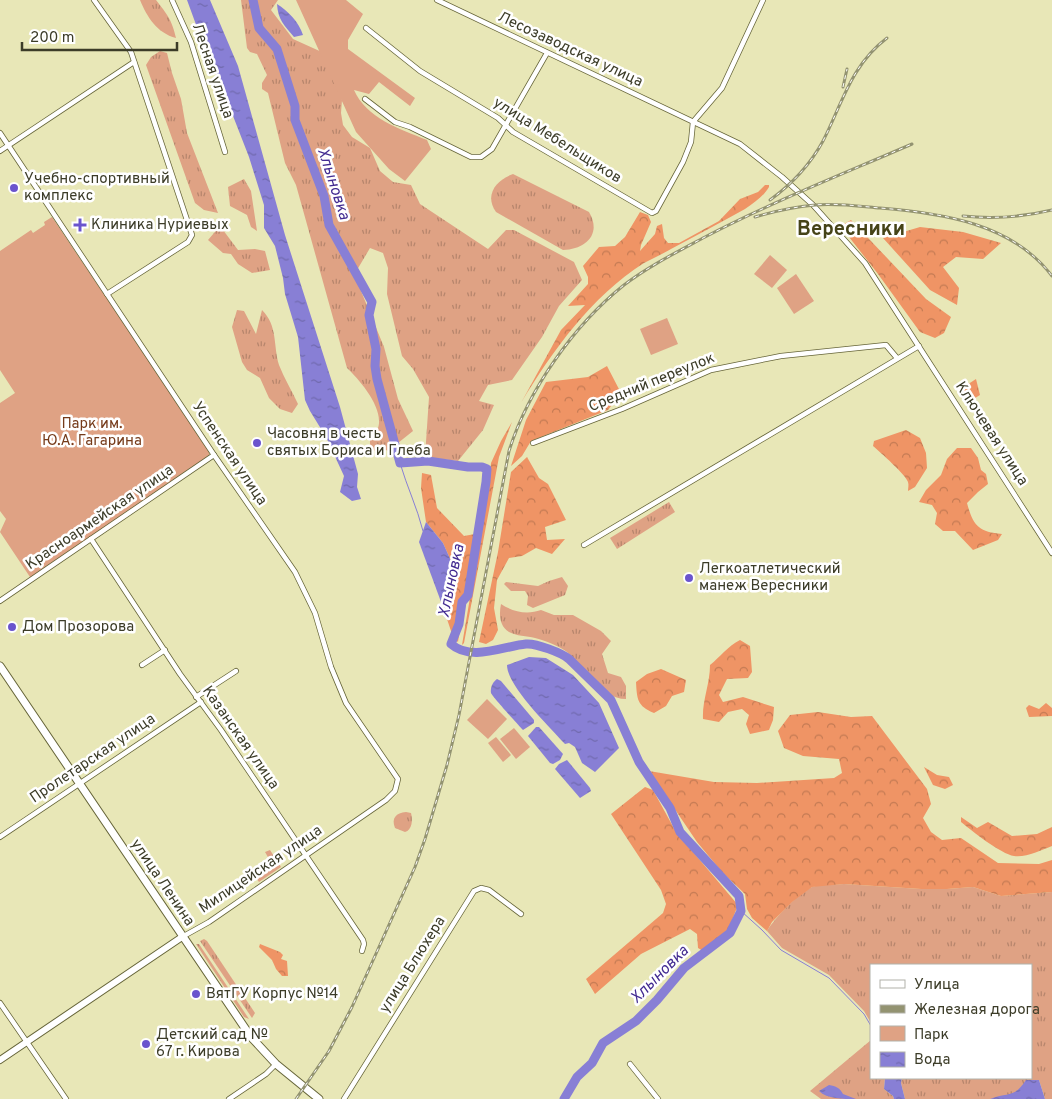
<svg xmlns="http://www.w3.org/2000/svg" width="1052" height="1099" viewBox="0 0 1052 1099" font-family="Overpass,sans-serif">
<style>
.grass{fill:url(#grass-tufts)}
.forest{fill:url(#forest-crowns)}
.green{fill:#dfa284}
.water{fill:url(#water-ripples)}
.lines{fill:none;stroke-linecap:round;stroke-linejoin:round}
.stream{stroke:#887fd5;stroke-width:1}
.river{stroke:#887fd5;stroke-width:9}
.street-casing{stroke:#666539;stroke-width:6}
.secondary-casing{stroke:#666539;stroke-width:8}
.primary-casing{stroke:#666539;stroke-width:9}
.street{stroke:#fff;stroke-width:4.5}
.secondary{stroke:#fff;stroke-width:6}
.primary{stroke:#fff;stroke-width:7}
.rail-casing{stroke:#939371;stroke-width:3}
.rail{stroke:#fff;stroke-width:1;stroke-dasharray:4;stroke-linecap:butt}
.poi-dot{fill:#6a54cd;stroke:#fff;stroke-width:2}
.labels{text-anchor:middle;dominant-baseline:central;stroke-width:5;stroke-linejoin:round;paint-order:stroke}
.street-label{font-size:15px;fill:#3c3c28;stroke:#fff}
.poi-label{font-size:15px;fill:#3c3c28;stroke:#fff;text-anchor:start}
.park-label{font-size:15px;fill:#753a19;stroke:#fff}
.water-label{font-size:16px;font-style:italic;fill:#432c91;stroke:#fff}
.district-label{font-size:20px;font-weight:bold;fill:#454318;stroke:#fff}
</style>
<defs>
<pattern id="grass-tufts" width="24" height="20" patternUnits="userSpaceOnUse" patternTransform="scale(1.25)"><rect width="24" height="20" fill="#dfa284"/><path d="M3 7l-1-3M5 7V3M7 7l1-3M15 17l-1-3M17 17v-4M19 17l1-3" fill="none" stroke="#b6856c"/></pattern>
<pattern id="forest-crowns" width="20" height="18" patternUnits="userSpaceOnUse" patternTransform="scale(1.25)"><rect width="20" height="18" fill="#ef9465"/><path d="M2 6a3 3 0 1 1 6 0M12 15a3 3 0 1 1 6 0" fill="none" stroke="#c37a53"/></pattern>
<pattern id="water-ripples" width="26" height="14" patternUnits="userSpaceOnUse" patternTransform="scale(1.25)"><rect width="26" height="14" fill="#887fd5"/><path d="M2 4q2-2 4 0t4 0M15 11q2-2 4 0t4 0" fill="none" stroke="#7069ad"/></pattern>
</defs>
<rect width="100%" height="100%" fill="#e8e7b7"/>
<g class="grass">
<path d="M140,0h16c11,14 16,20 20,38 -19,-5 -29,-21 -36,-38z"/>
<path d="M241,0h37l-7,10 22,29 31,14 18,47 -1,13 2,12 9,12 18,11 10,23 13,11 18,3 9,19 68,45 18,-19h8l60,32 8,18 -23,26 -17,31 -30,43 -24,5 -9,16 15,4 -11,25 -25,31 -33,-4 4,-60 -16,-28 -11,-13 -15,-62 1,-26 -5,-15 -13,-5 -13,22 4,21 23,56 14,52 15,32 -25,20 -6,-3 -1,-2 -7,5 -4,-6v-7c25,-17 -8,-56 -23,-70l-51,-183 -11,-22 -17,-70 -6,-4v-6l5,-8 -10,-21 -7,-2 -3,-4z"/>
<path d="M160,51l7,2 5,20 9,26 6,34 31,80 -14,-3 -9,-7 -49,-138 5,-8z"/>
<path d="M513,174l76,38c13,22 -3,37 -26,38l-67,-38c-12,-17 0,-32 17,-38z"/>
<path d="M244,179l7,12 6,40 -6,-4 -4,-12 -17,-9 -2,-19z"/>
<path d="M220,226l18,24 17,-1 10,2 5,19 -18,3 -14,-9 -7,-10 -8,-1 -15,-13z"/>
<path d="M237,310l7,1 12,23 6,-24c16,16 11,35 17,55 5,13 13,26 19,39l-6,9 -12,-4 -11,-11 -9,-20 -13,-8 -5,-8 -10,-35z"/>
<path d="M669,502l6,10 -58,37 -7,-11z"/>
<path d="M562,577l6,9 -3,9 -32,13 -6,-3 1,-9 -3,-5h-14l-7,-7 2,-2 32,4 11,-5z"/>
<path d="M501,604c12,8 26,11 40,6l13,5h19l28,16 10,10 -9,13 6,19 13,4 5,9v13c-26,0 -41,-32 -59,-47 -8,-6 -23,-12 -32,-14 -8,-2 -19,-2 -26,-6 -10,-6 -10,-18 -8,-28z"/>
<path d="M406,812l5,1c2,7 1,17 -6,19l-10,-4c-4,-10 1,-15 11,-16z"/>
<path d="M270,850l11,17 -22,15 -3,-4v-3l16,-11 -7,-12z"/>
<path d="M844,884l77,5h26l26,-2 28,9 51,-4v207h-7l-6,-19 -29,17 -20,2h-85l-4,-16 1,-5h129v-113h-160v58l-7,-12 -35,-36 -47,-27 -15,-17c7,-12 32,-39 45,-44 10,-3 22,-2 32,-3z"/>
<path d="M204,939l3,2 48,72 -3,5 -52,-77z"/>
<path d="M196,944h3l50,75 -5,-2z"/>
<path d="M871,1040v38h14l-1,11 9,7 1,3h-73l-11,-8z"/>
</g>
<g class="forest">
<path d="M765,185h4v2c-6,10 -14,15 -24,22 -24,13 -49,27 -74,40 -8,5 -18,9 -27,14 -53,34 -91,87 -123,140l40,-73 24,-25 -17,1 20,-22v-7l-5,-11 16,-19 16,-1 10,-9 15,-25 8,3 3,7 -10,23 -1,6 15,-17 2,-8 5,-2 2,14 4,5h11l40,-22 21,-22 18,-7z"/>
<path d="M851,220l75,79 25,18 -7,16 -9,5 -15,-6 -42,-58 -36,-46 2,-4z"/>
<path d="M920,227l43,5 38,11 -18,16 -27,-2 -13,10 16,21 -2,17 -27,-15 -47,-52z"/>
<path d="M607,366l14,27 -13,17 -77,31 -9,15 -11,10 15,-46 20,-38 42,-5z"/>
<path d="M976,379l4,16 -13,8 -6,-6 -2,-7z"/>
<path d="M512,422l-13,35 -35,186 -2,2 27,-160 2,-22 10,-22z"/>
<path d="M906,430l14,8 6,15 1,15 -12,19 -7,4c0,-3 1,-6 0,-9 -2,-7 -28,-30 -35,-36l1,-5z"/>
<path d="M957,448h14l7,10 3,12 5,4 2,10 -10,8 -11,11c6,22 11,29 35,31l-4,6 -25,10 -18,-19h-12l-8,-7 2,-11 -5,-8 -13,-3 7,-12 15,-15 6,-16z"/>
<path d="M527,457l12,21 9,6 18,36 -21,7 2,13 18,-1 -13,15 -16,-6 -14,8 -13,2 -12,22 -3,28 4,22 -5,10 -7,4 -7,-2 19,-90 13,-80z"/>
<path d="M422,473l9,2 6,33 27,28 11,-2 -17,108 -5,-5 -9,-27 8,-47 -9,-20 -17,-21 -5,-34z"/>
<path d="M740,640l10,6 2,26 -4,6 -21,1 -8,16 4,7 20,-5 31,10 -1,13 -4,10 -19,4 -4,-10 3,-9 -7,-6 -14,3 -9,10 -16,-3c-1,-18 7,-35 7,-54 10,-8 18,-19 30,-25z"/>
<path d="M661,669l25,11 -2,12 -12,4 -6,10 -12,7c-17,-7 -17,-14 -18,-31l11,-8z"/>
<path d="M1046,703l6,5v8l-23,1 -3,-9 3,-3 10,4z"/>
<path d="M818,712l33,5 21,-1 55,73 4,15 -8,14 8,14 11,8 19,-2 37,25 41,1 13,-4v32l-51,4 -28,-9 -26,2h-26l-77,-5 -32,3 -20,15 -20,20 -5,9 -15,-13 -5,-9 -2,-15 -23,-22 -25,-30 -48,-71 65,11 43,1 77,-5 8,-5 -3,-14 -36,-3 -19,-8 -6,-17 12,-16z"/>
<path d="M924,767l13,8 12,2 4,8 -8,4 -12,-4z"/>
<path d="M645,787l8,3 23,42 62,73 -11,28 -24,18 -5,-3 -1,-14 -7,-5 -49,25 -46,40 -9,-15 77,-66 3,-9 -5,-14 -50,-76z"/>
<path d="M961,817l16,11 11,-6 24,14 25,-2 15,-7v19c-10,4 -27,12 -38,10 -13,-2 -42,-25 -53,-34z"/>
<path d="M260,944l20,8 3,3 -2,4 6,2 1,15h-6l-6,-7 -4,-9 -13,-13z"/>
</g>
<g class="green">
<path d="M296,0h50l17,14 -15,26v9l67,49 -5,8 -31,-24 -10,12 -15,-4c12,28 46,39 73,50l4,9 -26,32 -16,-12 -33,-37z"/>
<path d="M52,217l157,233v6l-3,3 -174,121 -32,-48 6,-13 -6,-8v-108l15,-10 -15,-23v-119l31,-21 2,3 12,-8 -1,-3z"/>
<path d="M770,255l17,15 -15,18 -18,-14z"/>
<path d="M796,274l18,27 -20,13 -17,-26z"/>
<path d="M667,318l11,26 -27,11 -11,-26z"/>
<path d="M487,699l20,20 -19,20 -21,-19z"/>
<path d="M514,728l16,19 -14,12 -16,-20z"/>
<path d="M496,737l15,18 -8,7 -15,-19z"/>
</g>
<g class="water">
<path d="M187,0h23l28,66 47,169 55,172 18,67 -1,13 4,12 -9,2 -12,-9 4,-16 -18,-39 -16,-26 -5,-11 -7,-63 -13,-43 -2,-16 -8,-32 -11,-18v-23l-15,-48 -37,-95 -10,-21z"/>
<path d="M277,4c11,7 22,18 26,31l-9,2c-10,-12 -16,-17 -17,-33z"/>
<path d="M426,522l17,21 9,20 -8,47 -25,-68z"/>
<path d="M529,657l17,1 27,17 26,28 20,45 -24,24 -13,-9 -7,-16 -6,-4 -4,1c-15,-17 -58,-58 -58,-79z"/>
<path d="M497,679l4,2 33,39v3l-11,7c-5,-5 -31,-34 -32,-37 -1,-6 2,-11 6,-14z"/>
<path d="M536,727h3l24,27 -3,6 -7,4 -3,-1 -22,-27z"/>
<path d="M567,760l23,28 1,3 -11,7 -25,-29 4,-5z"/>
<path d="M885,1078h17l-1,5 4,16h-11l-1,-3 -9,-7z"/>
<path d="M1026,1080h13l6,19h-55c19,-7 23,0 36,-19z"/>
<path d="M829,1085c7,1 11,3 14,9l13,5c-13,0 -29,0 -37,-8z"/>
</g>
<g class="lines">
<g class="stream">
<path d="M400,463c7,24 17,44 23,68"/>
<path d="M741,911l21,19 19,20 48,28 35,36 7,12"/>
</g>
<path class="river" d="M253,0l6,28 18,21 18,57v14l29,76 5,29 43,77 -3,13 7,34 -1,17 2,13 23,84 28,-2 40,6h14l5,2 -1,13 -18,113 -6,7 -3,22 -8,20c20,18 53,2 75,0 10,-1 36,9 43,15l42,41 28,62 31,46 10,24 59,64 2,15 -11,22 -46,35 -27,32 -21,21 -33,22 -11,20 -15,14 -13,22"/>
<g class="street-casing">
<g id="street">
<path d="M94,0l37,52 61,183 -4,7 -81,52"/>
<path d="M172,0l19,42 34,110"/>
<path d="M437,0l303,144 42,33 31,28 52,58 187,290"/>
<path d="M366,28l54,43 78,47 15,14 139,81 4,-2 27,-49 8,-20 2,-20"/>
<path d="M365,99l30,23 15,5 61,30h10l11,-8 55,-96"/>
<path d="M693,122l29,-34 41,-88"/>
<path d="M0,133l214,322 81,117 20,41 16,54 15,36 52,76 -3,12 -9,9 -177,122 -27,15"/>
<path d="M0,151l134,-89"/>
<path d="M533,443l89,-34 89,-39 70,-14 105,-11 11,13"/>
<path d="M91,539l89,135 41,56 142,210 1,4 -2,7"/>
<path d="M584,545l335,-199"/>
<path d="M0,601l214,-146"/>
<path d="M142,665l23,-15"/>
<path d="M196,697l40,-26"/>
<path d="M0,837l201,-135"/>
<path d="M0,1003l66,96"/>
<path d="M630,1064l28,35"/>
<path d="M229,1099l37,-25 10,-10"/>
<path d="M344,1099l130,-208 7,-3 8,2 32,24"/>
</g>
</g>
<g class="secondary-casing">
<path id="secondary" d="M0,1060l182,-123"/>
</g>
<g class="primary-casing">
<path id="primary" d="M0,666l251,371 25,27 43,35"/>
</g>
<use href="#street" class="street"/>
<use href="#secondary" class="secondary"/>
<use href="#primary" class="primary"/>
<g class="rail-casing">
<g id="rail">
<path d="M843,87l4,-18"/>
<path d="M770,200c22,-16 40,-35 53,-59 19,-37 28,-76 64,-103"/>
<path d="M963,216c29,3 60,1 89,-6"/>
<path d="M755,217c20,-6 39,-10 60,-12 21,-2 43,1 65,3 61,5 132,15 172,68"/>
<path d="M296,1099l33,-48 23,-44 63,-140 10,-28 22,-74 12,-50 50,-264c19,-61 65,-126 115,-166 25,-19 53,-33 81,-48 67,-35 138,-63 207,-93"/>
</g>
</g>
<use href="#rail" class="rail"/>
</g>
<g class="poi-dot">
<circle cx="14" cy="188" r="5"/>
<path d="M77.5 217.5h5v5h5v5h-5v5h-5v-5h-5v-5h5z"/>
<circle cx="257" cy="443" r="5"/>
<circle cx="689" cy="578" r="5"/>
<circle cx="12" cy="627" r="5"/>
<circle cx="196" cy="994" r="5"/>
<circle cx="146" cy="1044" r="5"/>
</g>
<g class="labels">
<g class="street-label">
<text transform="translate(570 50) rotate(25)">Лесозаводская улица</text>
<text transform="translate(212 71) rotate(71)">Лесная улица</text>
<text transform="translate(557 141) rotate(32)">улица Мебельщиков</text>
<text transform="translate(652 383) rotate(-22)">Средний переулок</text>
<text transform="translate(991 434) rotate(57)">Ключевая улица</text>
<text transform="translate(229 454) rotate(56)">Успенская улица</text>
<text transform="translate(100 518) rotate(-34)">Красноармейская улица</text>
<text transform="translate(240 738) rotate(55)">Казанская улица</text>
<text transform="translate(93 759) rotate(-34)">Пролетарская улица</text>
<text transform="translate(261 870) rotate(-34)">Милицейская улица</text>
<text transform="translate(162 883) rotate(56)">улица Ленина</text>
<text transform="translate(413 965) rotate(-58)">улица Блюхера</text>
</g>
<g class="poi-label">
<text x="24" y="179">Учебно-спортивный<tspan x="24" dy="17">комплекс</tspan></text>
<text x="91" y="225">Клиника Нуриевых</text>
<text x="267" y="434">Часовня в честь<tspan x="267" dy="17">святых Бориса и Глеба</tspan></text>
<text x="699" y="569">Легкоатлетический<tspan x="699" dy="17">манеж Вересники</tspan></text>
<text x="22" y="627">Дом Прозорова</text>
<text x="206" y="994">ВятГУ Корпус №14</text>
<text x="156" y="1035">Детский сад №<tspan x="156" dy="17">67 г. Кирова</tspan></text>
</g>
<g class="park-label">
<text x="92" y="424">Парк им.<tspan x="92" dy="17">Ю.А. Гагарина</tspan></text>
</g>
<g class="water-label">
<text transform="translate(333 184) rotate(72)">Хлыновка</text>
<text transform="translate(452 581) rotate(-78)">Хлыновка</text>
<text transform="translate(660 975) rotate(-45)">Хлыновка</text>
</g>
<g class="district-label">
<text x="851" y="230">Вересники</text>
</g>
</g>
<rect x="870" y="964" width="162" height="115" fill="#ffffff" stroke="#b1b1a9"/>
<rect x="880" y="980" width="25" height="8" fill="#ffffff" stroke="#b1b1a9"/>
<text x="914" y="989" font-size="15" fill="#3c3c28">Улица</text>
<rect x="880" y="1005" width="25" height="8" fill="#939371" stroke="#b1b1a9"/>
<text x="914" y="1014" font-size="15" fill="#3c3c28">Железная дорога</text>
<rect x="880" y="1026" width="25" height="15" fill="#dfa284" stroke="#b1b1a9"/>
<text x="914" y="1039" font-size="15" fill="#3c3c28">Парк</text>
<rect x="880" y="1052" width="25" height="15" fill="url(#water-ripples)" stroke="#b1b1a9"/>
<text x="914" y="1064" font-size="15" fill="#3c3c28">Вода</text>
<path d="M22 42v8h155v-8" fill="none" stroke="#3c3c28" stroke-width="2.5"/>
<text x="30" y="42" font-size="15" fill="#3c3c28" stroke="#ffffff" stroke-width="4" paint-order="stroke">200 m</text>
</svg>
